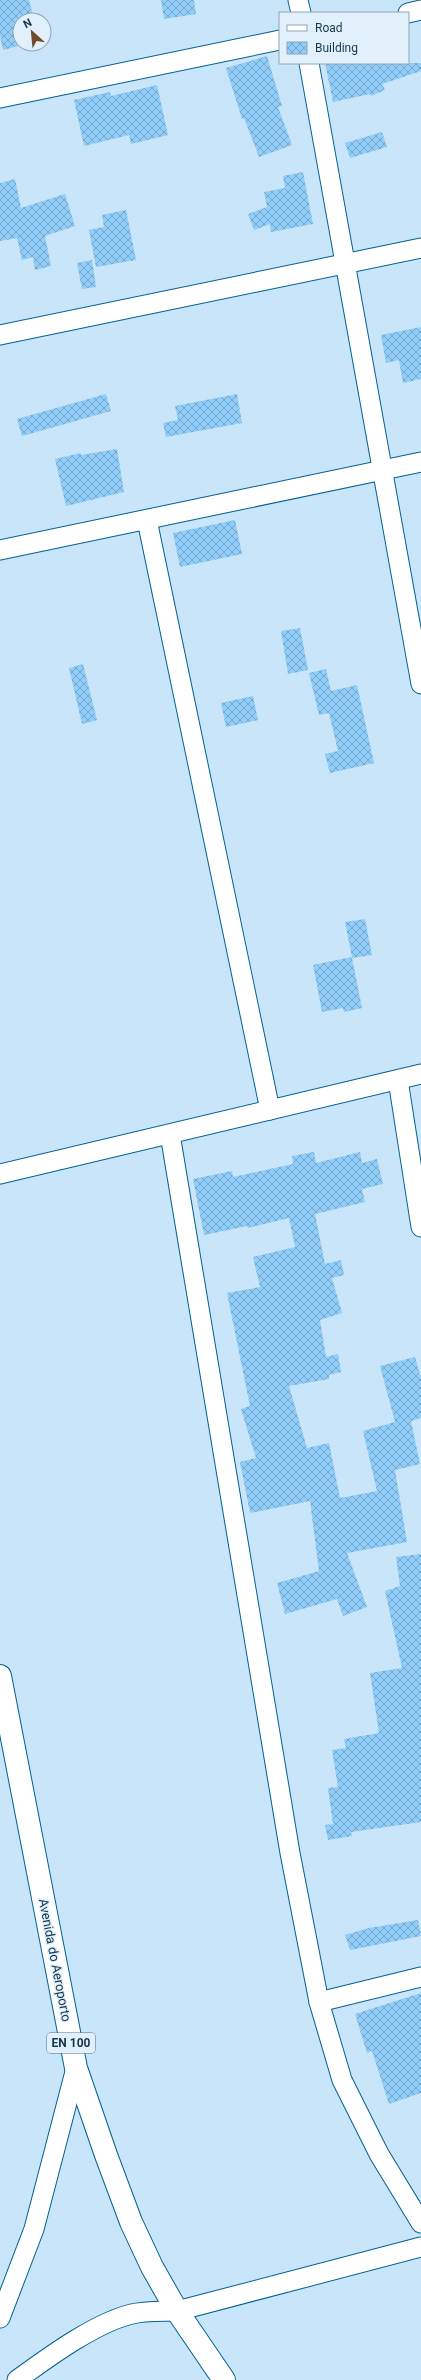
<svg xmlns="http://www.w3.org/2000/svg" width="421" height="2380" viewBox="0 0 421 2380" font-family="Roboto,sans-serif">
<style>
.building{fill:url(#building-cross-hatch)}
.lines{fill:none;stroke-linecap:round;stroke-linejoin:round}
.minor-casing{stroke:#026190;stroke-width:21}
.major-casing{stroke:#026190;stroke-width:24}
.minor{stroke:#fff;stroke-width:19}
.major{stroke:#fff;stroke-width:22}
.labels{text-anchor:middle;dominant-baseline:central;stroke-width:3;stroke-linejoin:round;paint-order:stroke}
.shield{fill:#e1f0fb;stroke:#546f81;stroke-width:1}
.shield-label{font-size:12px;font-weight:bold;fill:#17384d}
.street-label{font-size:13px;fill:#17384d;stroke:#e1f0fb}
</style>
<defs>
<pattern id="building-cross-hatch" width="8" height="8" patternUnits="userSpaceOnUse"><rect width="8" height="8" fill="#90cdf8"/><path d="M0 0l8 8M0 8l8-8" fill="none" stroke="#75a7cb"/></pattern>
</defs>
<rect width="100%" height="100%" fill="#c8e5fa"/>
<g class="building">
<path d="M0,0h29l5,20h-14v24h6l-23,6 -3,-14z"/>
<path d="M161,0h33l2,14 -32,5z"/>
<path d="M267,56l15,50 -4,1 14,38 -33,12 -15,-39 -2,1 -16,-51z"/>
<path d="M325,63h96v8l-39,13 3,6 -14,6 -1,-2 -37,8z"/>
<path d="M157,85l11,50 -37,9 -2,-9 -45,11 -10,-46 36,-8 1,4z"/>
<path d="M382,132l5,15 -37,11 -5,-15z"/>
<path d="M303,172l10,52 -42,8 -1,-8 -16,6 -6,-16 19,-7 -3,-15 21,-4 -2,-12z"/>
<path d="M15,179l6,29 44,-14 10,32 -30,10 6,30 -16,4 -2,-13 -11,3 -5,-22 -17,3v-58z"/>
<path d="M126,210l10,50 -40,7 -7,-37 15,-3 -2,-12z"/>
<path d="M92,260l4,27 -14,2 -5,-26z"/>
<path d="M421,327v52l-18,4 -4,-23 -13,3 -5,-28z"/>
<path d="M106,394l5,17 -89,25 -5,-17z"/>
<path d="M237,394l5,29 -76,14 -3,-14 15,-3 -3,-14z"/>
<path d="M117,449l7,43 -58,14 -11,-47 26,-6v2z"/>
<path d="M235,520l7,34 -62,13 -7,-34z"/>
<path d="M300,628l8,42 -20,4 -7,-43z"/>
<path d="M83,664l14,56 -15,4 -13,-56z"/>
<path d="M326,669l5,22 26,-6 17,78 -44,10 -5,-19 13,-3 -9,-38 -10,2 -10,-42z"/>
<path d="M253,696l5,24 -32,7 -5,-24z"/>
<path d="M365,919l7,36 -20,3 10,50 -18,4 -1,-4 -21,4 -9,-47 39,-8 -7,-35z"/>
<path d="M314,1152l2,11 44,-11 2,11 15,-4 6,25 -21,5 3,13 -50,12 10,50 16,-4 3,15 -12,3 10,35 -22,7 6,37 12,-3 3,18 -12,3v4l-40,7 18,62 22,-5 11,55 37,-7 -14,-60 32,-9 -15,-56 35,-9 6,21v40l-10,3 9,43 -25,6 12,72 -60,11 20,54 -24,9 -6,-17 -52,15 -8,-31 42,-12 -9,-70 -60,12 -10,-51 16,-4 -15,-49 9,-3 -23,-113 33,-6 -7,-30 42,-10 -6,-29 -41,10 -1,-2 -43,9 -11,-56 39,-8 1,6 60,-13 -1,-8z"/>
<path d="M421,1554v268l-70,10 1,4 -24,4 -3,-15 8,-1 -5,-36 10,-1 -6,-37 14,-2 -2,-9 35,-6 -9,-60 32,-5 -17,-77 15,-5 -4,-29z"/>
<path d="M418,1920l3,16 -71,14 -5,-15 24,-7z"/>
<path d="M421,1993v100l-32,11 -17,-53 -5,2 -12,-39z"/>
</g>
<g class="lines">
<g class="minor-casing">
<g id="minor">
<path d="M298,0l3,13"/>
<path d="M408,13l13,-3"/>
<path d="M309,63l112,621"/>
<path d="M0,98l280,-58"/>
<path d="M0,335l421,-87"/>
<path d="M147,520l123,590"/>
<path d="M0,550l421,-88"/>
<path d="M398,1080l23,147"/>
<path d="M170,1134l120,719 29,149 23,78 37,74 42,69"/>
<path d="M0,1174l421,-100"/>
<path d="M319,2002l102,-25"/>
<path d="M0,2318l34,-89 42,-161"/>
<path d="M17,2380c30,-22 83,-61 120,-67 13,-2 27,-2 40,-2l244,-64"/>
</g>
</g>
<g class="major-casing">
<path id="major" d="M0,1676l76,392 30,87 25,67 21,45 25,44 47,69"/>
</g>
<use href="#minor" class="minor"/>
<use href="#major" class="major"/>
</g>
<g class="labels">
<rect class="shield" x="47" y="2033" width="48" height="20" rx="3"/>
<g class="shield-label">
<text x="71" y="2043">EN 100</text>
</g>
<g class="street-label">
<text transform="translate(55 1960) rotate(79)">Avenida do Aeroporto</text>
</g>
</g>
<rect x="279" y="12" width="130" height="52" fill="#e1f0fb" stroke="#90a6b5"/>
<rect x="287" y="25" width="20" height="6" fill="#ffffff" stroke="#90a6b5"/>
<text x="315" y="32" font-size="12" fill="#17384d">Road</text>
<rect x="287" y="42" width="20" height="12" fill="url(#building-cross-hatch)" stroke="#90a6b5"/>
<text x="315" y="52" font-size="12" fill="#17384d">Building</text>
<g transform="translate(32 32) rotate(333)"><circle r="19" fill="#e1f0fb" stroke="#90a6b5"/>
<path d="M0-3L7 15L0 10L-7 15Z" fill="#734b2a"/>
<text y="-6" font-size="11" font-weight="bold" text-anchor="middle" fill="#17384d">N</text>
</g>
</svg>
